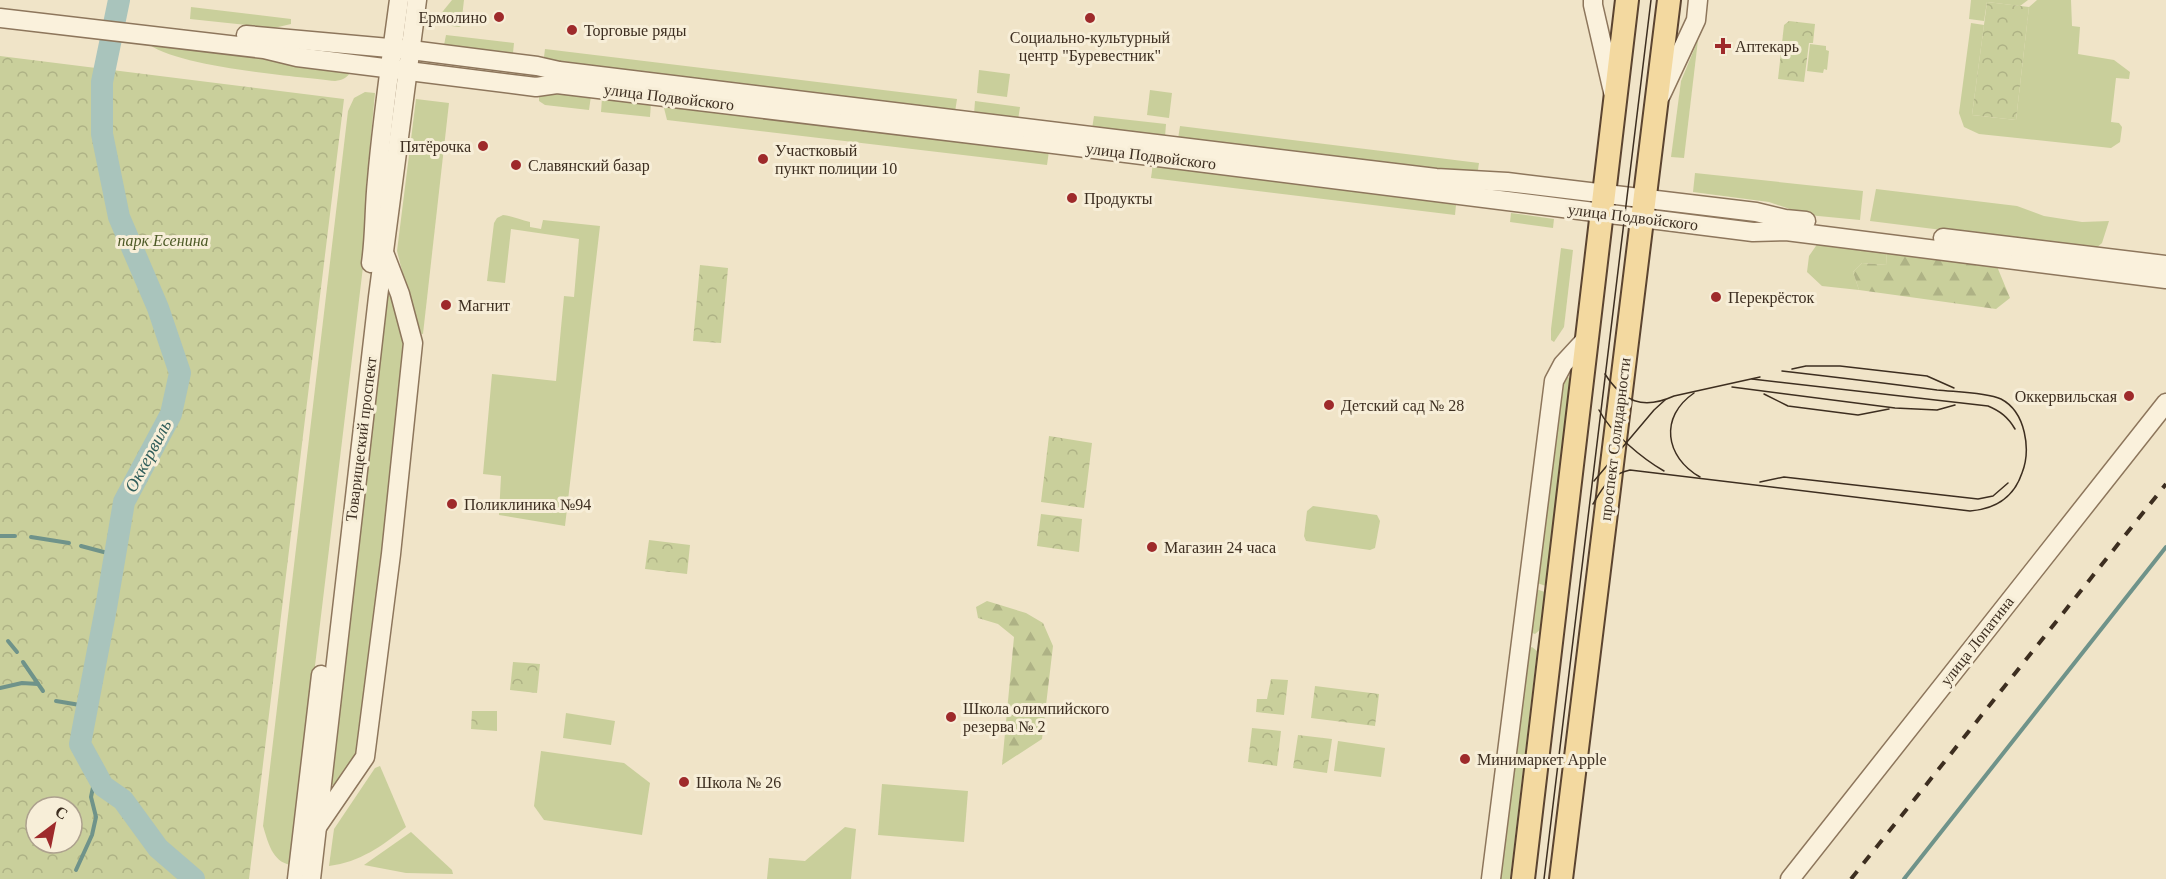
<svg xmlns="http://www.w3.org/2000/svg" width="2166" height="879" viewBox="0 0 2166 879" font-family="Georgia,serif">
<style>
.grass{fill:#c9cf9b}
.forest{fill:url(#forest-firs)}
.park{fill:url(#park-crowns);fill-rule:evenodd}
.lines{fill:none;stroke-linecap:round;stroke-linejoin:round}
.stream{stroke:#6f938a;stroke-width:4}
.river{stroke:#a9c4bc;stroke-width:22}
.minor-casing{stroke:#8d765c;stroke-width:21}
.major-casing{stroke:#5b4430;stroke-width:26}
.minor{stroke:#faf1dc;stroke-width:18}
.major{stroke:#f3d9a0;stroke-width:22}
.tram{stroke:#3d2e20;stroke-width:1.5}
.rail{stroke:#3d2e20;stroke-width:4;stroke-dasharray:10 10;stroke-linecap:butt}
.poi-dot{fill:#9e2a2b;stroke:#f7eed8;stroke-width:2}
.labels{text-anchor:middle;dominant-baseline:central;stroke-width:6;stroke-linejoin:round;paint-order:stroke}
.poi-label{font-size:16px;fill:#3d2e20;stroke:#f7eed8;text-anchor:start}
.street-label{font-size:16px;fill:#3d2e20;stroke:#f7eed8}
.park-label{font-size:16px;font-style:italic;fill:#4d5a26;stroke:#f7eed8}
.water-label{font-size:18px;font-style:italic;fill:#2f5d5a;stroke:#f7eed8}
</style>
<defs>
<pattern id="forest-firs" width="22" height="20" patternUnits="userSpaceOnUse" patternTransform="scale(1.5)"><rect width="22" height="20" fill="#c9cf9b"/><path d="M5 1l3.5 6h-7zM16 11l3.5 6h-7z" fill="#aeb285"/></pattern>
<pattern id="park-crowns" width="20" height="18" patternUnits="userSpaceOnUse" patternTransform="scale(1.5)"><rect width="20" height="18" fill="#c9cf9b"/><path d="M2 6a3 3 0 1 1 6 0M12 15a3 3 0 1 1 6 0" fill="none" stroke="#aeb285"/></pattern>
</defs>
<rect width="100%" height="100%" fill="#f0e4c8"/>
<g class="grass">
<path d="M452,0h12l-3,26 -2,1 -23,-3 -1,-3z"/>
<path d="M1971,0h57l-8,6 -33,-4 -3,19 -15,-2z"/>
<path d="M2037,0h34l1,26 8,1 -2,27 36,6 16,12 -1,7 -13,-1 -5,44 8,1 3,4 -2,15 -9,6 -132,-14 -15,-7 -5,-14 12,-90 13,2 -12,90 44,5 13,-113z"/>
<path d="M191,7l100,12v5l-17,4 -84,-9z"/>
<path d="M446,35l68,8 -1,10 -69,-8z"/>
<path d="M1698,40l-14,118 -13,-1 10,-76z"/>
<path d="M146,42l126,15 9,6 70,8c-4,7 -8,9 -16,10 -41,-5 -162,-14 -189,-39z"/>
<path d="M1810,44l16,2v4l3,1 -2,19 -3,-1 -1,4 -16,-2z"/>
<path d="M545,49l412,50 -2,13 -394,-47 -17,-8z"/>
<path d="M979,70l31,4 -3,23 -30,-4z"/>
<path d="M1150,90l22,3 -3,25 -22,-3z"/>
<path d="M365,92l10,1 -9,98 3,26 -78,648c-19,-3 -23,-23 -28,-39l85,-715 6,-13z"/>
<path d="M564,93l27,3 -2,14 -44,-5 -6,-4v-6z"/>
<path d="M602,98l49,5 -1,14 -49,-5z"/>
<path d="M416,99l33,4 -26,231 -5,-1 -21,-82z"/>
<path d="M975,101l45,6 -2,13 -44,-6z"/>
<path d="M663,104l386,47 -2,14 -380,-45z"/>
<path d="M1094,116l72,8 -1,13 -73,-8z"/>
<path d="M1180,126l299,37 -1,7 -45,1 -255,-32z"/>
<path d="M1153,163l279,34 24,8 -1,10 -304,-37z"/>
<path d="M1695,173l168,18 -3,29 -52,-5 -39,-13 -76,-10z"/>
<path d="M1876,189l141,17 27,10 38,6 27,-1 -7,22 -7,6 -225,-28z"/>
<path d="M1511,213l43,6 -1,9 -43,-6z"/>
<path d="M503,215c10,1 17,5 27,7v5l11,2 2,-9 57,6 -35,300 -66,-11 2,-39 -18,-2 9,-100 64,7 8,-85 10,1 5,-58 -68,-10 -6,54 -18,-2 7,-58 3,-5z"/>
<path d="M1818,243l68,7 1,15 -25,-2 -9,9 6,18 -37,-4 -15,-14 2,-16z"/>
<path d="M1561,248l12,2 -9,77 -10,15 -3,-2v-11z"/>
<path d="M388,295l6,3 11,44 -45,405 -2,9 -22,31 -6,-4 56,-486z"/>
<path d="M1565,376l5,2 1,4 -25,204 -12,-4 22,-181z"/>
<path d="M1313,506l64,9 3,6 -5,27 -5,2 -64,-9 -2,-5 3,-25z"/>
<path d="M1533,588l12,4 -4,37 -6,5 -5,-2z"/>
<path d="M1532,647l5,4 -27,228h-11l29,-230z"/>
<path d="M566,713l49,8 -4,24 -48,-7z"/>
<path d="M1338,741l47,7 -4,29 -47,-6z"/>
<path d="M541,751l83,12 26,20 -8,52 -98,-15 -10,-14z"/>
<path d="M380,766l26,61c-24,19 -46,35 -77,39l5,-37 41,-61z"/>
<path d="M882,784l86,7 -4,51 -86,-7z"/>
<path d="M845,827l11,2 -5,50h-84l2,-21 36,3z"/>
<path d="M411,832l41,38 1,4 -47,-1 -42,-8z"/>
</g>
<g class="forest">
<path d="M1886,250l110,14 14,34 -14,11 -137,-19 -6,-18 9,-9 25,2z"/>
<path d="M987,601l39,12 17,10 10,23 -11,93 -40,26 12,-128 -16,-13 -20,-6 -2,-11z"/>
</g>
<g class="park">
<path d="M1987,2l42,5 -13,113 -44,-5z"/>
<path d="M1789,21l26,3 -2,19h-4l-5,39 -26,-3 6,-54z"/>
<path d="M0,56l344,43 -95,780h-249zM36,807h36v36h-36z"/>
<path d="M700,265l28,3 -7,75 -28,-2z"/>
<path d="M1049,436l43,7 -8,65 -43,-6z"/>
<path d="M1041,514l41,5 -3,33 -42,-6z"/>
<path d="M649,540l41,5 -3,29 -42,-5z"/>
<path d="M513,662l27,2 -3,29 -27,-3z"/>
<path d="M1271,679l17,1 -4,35 -28,-3 1,-13h10z"/>
<path d="M1315,686l64,8 -4,32 -64,-8z"/>
<path d="M472,711h25v20l-26,-2z"/>
<path d="M1252,728l29,3 -4,35 -29,-4z"/>
<path d="M1298,735l34,4 -5,34 -34,-5z"/>
</g>
<g class="lines">
<g class="stream">
<path d="M0,536h15"/>
<path d="M31,537l38,6"/>
<path d="M81,546l34,9"/>
<path d="M8,641l9,11"/>
<path d="M23,662l20,29"/>
<path d="M0,688l22,-5 16,1"/>
<path d="M56,701l30,5"/>
<path d="M76,870l16,-35 4,-18 -5,-20 5,-24"/>
<path d="M1904,879l262,-332"/>
</g>
<path class="river" d="M119,0l-17,82v52l17,83 39,91 22,65 -9,41 -47,88 -18,106 -26,136 23,42 20,14 35,48 36,31"/>
<g class="minor-casing">
<g id="minor">
<path d="M1593,0v5l20,87"/>
<path d="M0,18l264,31 33,8 239,30 21,-3 529,64 667,84 33,-1 380,48"/>
<path d="M246,35l165,15 126,16 22,5 877,107 71,4 249,30 29,7 21,2"/>
<path d="M1661,95l35,-75 2,-20"/>
<path d="M1943,238l223,27"/>
<path d="M371,263c4,-27 3,-55 6,-83 5,-60 14,-120 22,-180"/>
<path d="M317,827l48,-70 26,-203 22,-211 -13,-49 -15,-39"/>
<path d="M297,879l24,-204"/>
<path d="M311,879l67,-582 39,-297"/>
<path d="M1491,879l63,-498 9,-17 24,-26"/>
<path d="M1790,879l376,-476"/>
</g>
</g>
<g class="major-casing">
<g id="major">
<path d="M1523,879l104,-879"/>
<path d="M1561,879l108,-879"/>
</g>
</g>
<use href="#minor" class="minor"/>
<use href="#major" class="major"/>
<g class="tram">
<path d="M1792,369l14,-3h34l87,10 27,12"/>
<path d="M1605,374c18,28 38,36 69,22l86,-19"/>
<path d="M1752,379l236,27c12,5 20,11 27,23"/>
<path d="M1732,387l163,21 42,2 18,-5"/>
<path d="M1694,393c-35,24 -29,64 6,84"/>
<path d="M1764,394l24,12 70,9 31,-6"/>
<path d="M1599,410c11,22 44,49 65,61"/>
<path d="M1594,481l60,-71 11,-10"/>
<path d="M1760,482l24,-5 194,22 15,-3 15,-13"/>
<path d="M1593,504c10,-17 17,-30 37,-34l340,41c25,-2 44,-14 52,-38 9,-23 4,-61 -21,-74 -16,-7 -46,-7 -64,-9 -52,-7 -103,-13 -155,-19"/>
<path d="M1544,879l107,-879"/>
</g>
<path class="rail" d="M1851,879l315,-395"/>
</g>
<g class="poi-dot">
<circle cx="499" cy="17" r="6"/>
<circle cx="1090" cy="18" r="6"/>
<circle cx="572" cy="30" r="6"/>
<path d="M1720 37h6v6h6v6h-6v6h-6v-6h-6v-6h6z"/>
<circle cx="483" cy="146" r="6"/>
<circle cx="763" cy="159" r="6"/>
<circle cx="516" cy="165" r="6"/>
<circle cx="1072" cy="198" r="6"/>
<circle cx="1716" cy="297" r="6"/>
<circle cx="446" cy="305" r="6"/>
<circle cx="2129" cy="396" r="6"/>
<circle cx="1329" cy="405" r="6"/>
<circle cx="452" cy="504" r="6"/>
<circle cx="1152" cy="547" r="6"/>
<circle cx="951" cy="717" r="6"/>
<circle cx="1465" cy="759" r="6"/>
<circle cx="684" cy="782" r="6"/>
</g>
<g class="labels">
<g class="poi-label">
<text x="487" y="17" text-anchor="end">Ермолино</text>
<text x="584" y="30">Торговые ряды</text>
<text x="1090" y="37" text-anchor="middle">Социально-культурный<tspan x="1090" dy="18">центр "Буревестник"</tspan></text>
<text x="1735" y="46">Аптекарь</text>
<text x="471" y="146" text-anchor="end">Пятёрочка</text>
<text x="775" y="150">Участковый<tspan x="775" dy="18">пункт полиции 10</tspan></text>
<text x="528" y="165">Славянский базар</text>
<text x="1084" y="198">Продукты</text>
<text x="1728" y="297">Перекрёсток</text>
<text x="458" y="305">Магнит</text>
<text x="2117" y="396" text-anchor="end">Оккервильская</text>
<text x="1341" y="405">Детский сад № 28</text>
<text x="464" y="504">Поликлиника №94</text>
<text x="1164" y="547">Магазин 24 часа</text>
<text x="963" y="708">Школа олимпийского<tspan x="963" dy="18">резерва № 2</tspan></text>
<text x="1477" y="759">Минимаркет Apple</text>
<text x="696" y="782">Школа № 26</text>
</g>
<g class="street-label">
<text transform="translate(669 97) rotate(7)">улица Подвойского</text>
<text transform="translate(1151 156) rotate(7)">улица Подвойского</text>
<text transform="translate(1633 217) rotate(7)">улица Подвойского</text>
<text transform="translate(361 439) rotate(-83)">Товарищеский проспект</text>
<text transform="translate(1615 439) rotate(-83)">проспект Солидарности</text>
<text transform="translate(1977 641) rotate(-52)">улица Лопатина</text>
</g>
<g class="park-label">
<text x="163" y="240">парк Есенина</text>
</g>
<g class="water-label">
<text transform="translate(148 456) rotate(-62)">Оккервиль</text>
</g>
</g>
<g transform="translate(54 825) rotate(32)"><circle r="28" fill="#f7eed8" stroke="#ada18e" stroke-width="1.5"/>
<path d="M0-4.5L10 22L0 15L-10 22Z" fill="#9e2a2b"/>
<text y="-9" font-size="16" font-weight="bold" text-anchor="middle" fill="#3d2e20">С</text>
</g>
</svg>
